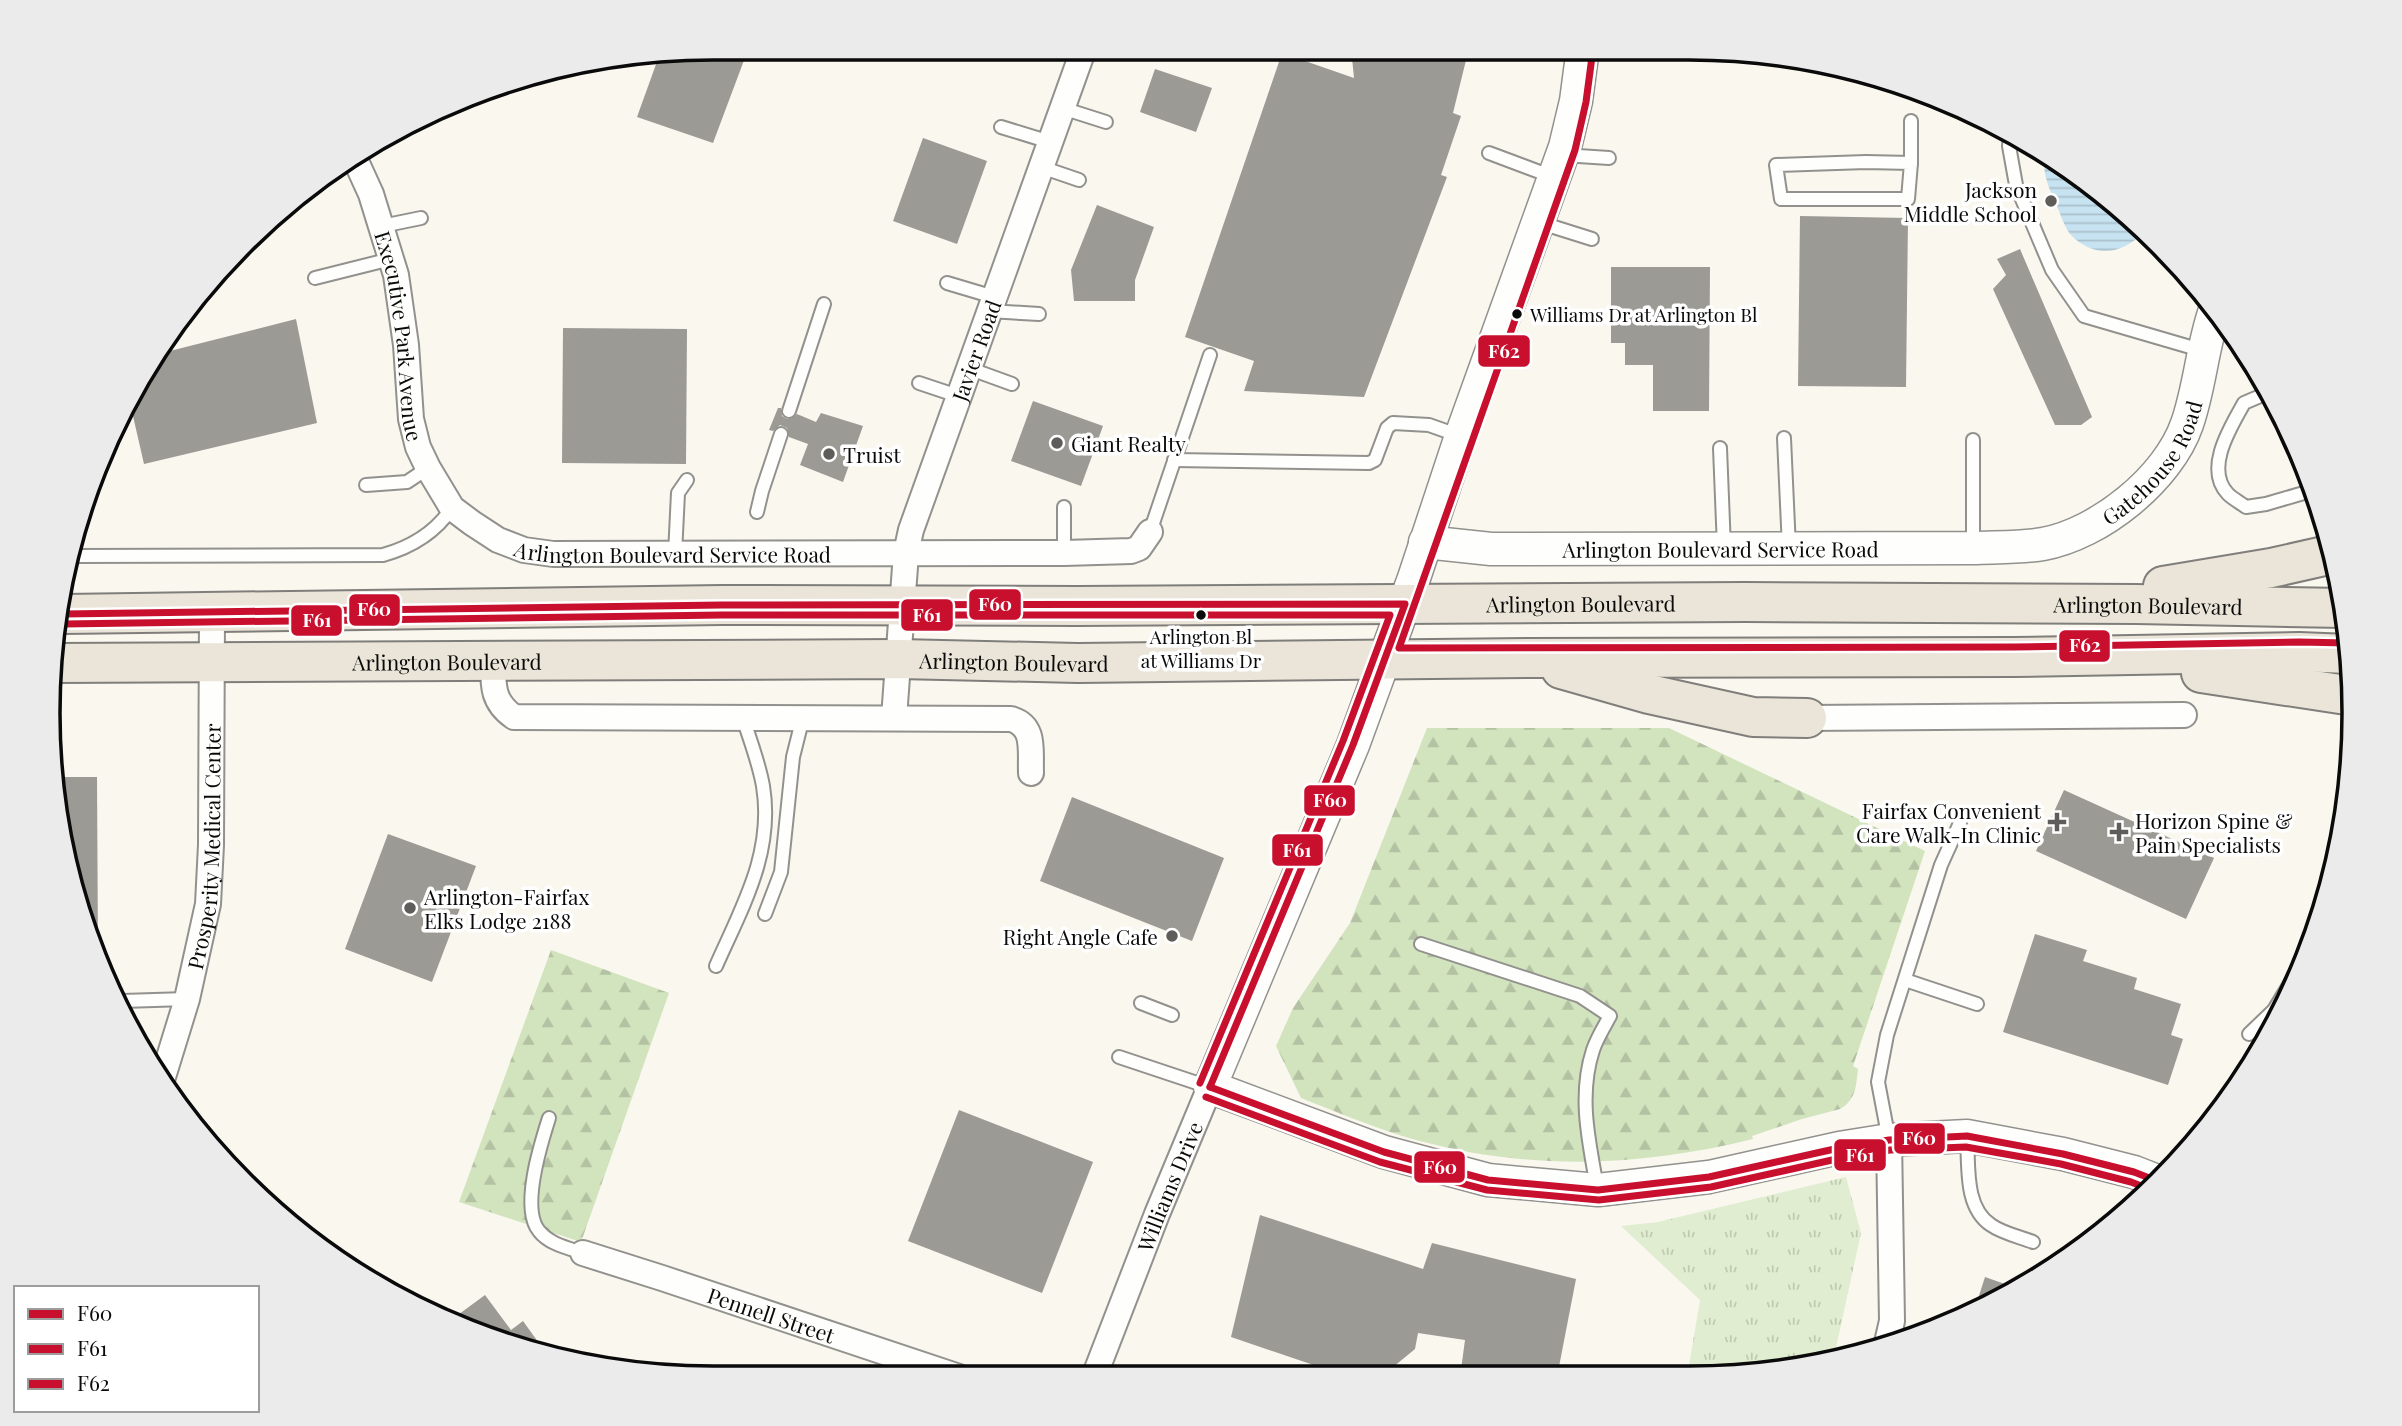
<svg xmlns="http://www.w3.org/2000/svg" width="2402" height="1426" viewBox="0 0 2402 1426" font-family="'Playfair Display',serif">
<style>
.grass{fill:url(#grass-tufts)}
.forest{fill:url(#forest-firs)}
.water{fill:url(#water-rules)}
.building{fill:#9c9a94}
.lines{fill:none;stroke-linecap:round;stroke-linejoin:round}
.service-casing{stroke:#92918d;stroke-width:16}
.minor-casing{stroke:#92918d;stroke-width:28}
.tertiary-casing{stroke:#92918d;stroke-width:35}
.primary-casing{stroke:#7f7e7a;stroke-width:42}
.service{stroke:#fefefc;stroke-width:12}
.minor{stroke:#fefefc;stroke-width:24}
.tertiary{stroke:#fefefc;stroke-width:32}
.primary{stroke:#eae5d8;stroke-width:38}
.bus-1-casing{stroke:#fff;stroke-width:12}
.bus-2-casing{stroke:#fff;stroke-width:12}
.bus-3-casing{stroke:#fff;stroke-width:12}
.bus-1{stroke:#c8102e;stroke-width:7}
.bus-2{stroke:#c8102e;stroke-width:7}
.bus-3{stroke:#c8102e;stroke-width:7}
.poi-dot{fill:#5e5d5a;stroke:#fff;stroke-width:2.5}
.bus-dot{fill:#0a0a0a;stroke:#fff;stroke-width:2.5}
.labels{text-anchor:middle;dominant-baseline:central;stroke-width:7;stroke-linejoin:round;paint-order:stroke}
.bus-label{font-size:19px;fill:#0a0a0a;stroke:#fff;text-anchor:start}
.poi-label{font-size:21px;fill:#0a0a0a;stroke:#fff;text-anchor:start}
.street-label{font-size:21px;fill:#0a0a0a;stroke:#fff}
.rim{fill:none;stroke:#0a0a0a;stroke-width:3.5}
.line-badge{stroke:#fff;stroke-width:2.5}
.badge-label{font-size:19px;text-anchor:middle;font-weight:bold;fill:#fff}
</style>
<defs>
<pattern id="grass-tufts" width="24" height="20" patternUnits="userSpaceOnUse" patternTransform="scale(1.75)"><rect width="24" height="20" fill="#e1edd0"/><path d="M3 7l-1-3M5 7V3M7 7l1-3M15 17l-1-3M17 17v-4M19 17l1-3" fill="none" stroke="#c0cab1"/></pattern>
<pattern id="forest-firs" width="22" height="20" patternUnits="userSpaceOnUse" patternTransform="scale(1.75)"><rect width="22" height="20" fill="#d2e4be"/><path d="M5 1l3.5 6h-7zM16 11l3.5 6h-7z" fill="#b3c2a2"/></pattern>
<pattern id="water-rules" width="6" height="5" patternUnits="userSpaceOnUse" patternTransform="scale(1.75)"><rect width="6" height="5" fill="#c7e2f0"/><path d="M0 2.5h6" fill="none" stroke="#aac1cc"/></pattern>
</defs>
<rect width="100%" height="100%" fill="#f9f7ee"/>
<path class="grass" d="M1846,1177l15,56 -27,124 -101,20h-46l13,-77 -79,-74 37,-4z"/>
<g class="forest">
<path d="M1427,728h242l256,123 -72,215 5,3c-2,17 -2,31 -18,40l-38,10 -50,17 1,3c-114,28 -223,32 -337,1 -39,-11 -77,-27 -115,-42l-25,-52 17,-38 57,-85z"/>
<path d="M551,950l118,43 -88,249 -122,-40z"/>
</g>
<path class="water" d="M2044,152l15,8 86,71c-22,23 -50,29 -75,3 -6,-8 -10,-21 -14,-30 -8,-17 -14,-33 -12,-52z"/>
<g class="building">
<path d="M713,47h36l-36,96 -76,-26 22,-61z"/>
<path d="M1351,48h118l-16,65 8,3 -20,59 6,2 -83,220 -120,-6 10,-30 -69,-24 97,-284 72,25z"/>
<path d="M1155,69l57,19 -16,44 -56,-20z"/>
<path d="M923,138l64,23 -30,83 -64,-23z"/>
<path d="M1097,205l57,22 -19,53v21h-61l-3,-31z"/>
<path d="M1800,216l108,2 -2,169 -108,-1z"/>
<path d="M2020,249l72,168 -11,8h-26l-62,-136 13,-14 -9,-16z"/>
<path d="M1611,267h99l-1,144h-56v-46h-28v-22h-14z"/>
<path d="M296,319l21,104 -173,41 -14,-61 24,-48z"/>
<path d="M563,328l124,1 -1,135 -124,-1z"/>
<path d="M1033,401l70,25 -22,60 -70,-25z"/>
<path d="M778,408h3l1,8 5,3h4l6,-5 19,8 5,-9 42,13 -20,56 -43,-17 8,-21 -19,-7 -2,-9 -7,-3 -7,6 -4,-1z"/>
<path d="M58,777h39l1,178 -15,-28z"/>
<path d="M2064,790l150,68 -28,61 -150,-68z"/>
<path d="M1072,797l152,61 -32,83 -152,-60z"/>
<path d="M388,834l88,32 -44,116 -87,-33z"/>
<path d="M2035,934l52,16 -4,11 54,17 -3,11 47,15 -10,31 12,4 -15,46 -165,-53z"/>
<path d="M959,1110l134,52 -51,131 -134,-52z"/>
<path d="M1260,1215l163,54 9,-26 144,36 -19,98h-97l5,-37 -47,-7 -3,16 -34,28h-32l-118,-40z"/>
<path d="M1985,1277l37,13 -48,21z"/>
<path d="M485,1295l26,35 12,-9 23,32 -47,-10 -48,-23z"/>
</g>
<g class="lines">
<g class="service-casing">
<g id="service">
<path d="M1062,108l44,14"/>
<path d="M1001,127l49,15"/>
<path d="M2010,135l-1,11 7,39 36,85 32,46 120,35"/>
<path d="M1489,153l64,24"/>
<path d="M1563,155l46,3"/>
<path d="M1866,162l45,1 -3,36h-127l-5,-34z"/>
<path d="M1911,163v-42"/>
<path d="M1041,167l38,13"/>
<path d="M1538,222l54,17"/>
<path d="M382,226l39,-8"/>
<path d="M315,278l76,-19"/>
<path d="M947,283l47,14"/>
<path d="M989,311l50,3"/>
<path d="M968,368l44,16"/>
<path d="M919,383l39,13"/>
<path d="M2265,394l-21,9c-14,25 -40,66 -16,91 5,5 13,9 18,13l20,-3 48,-14"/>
<path d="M789,411l35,-107"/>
<path d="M1784,438l5,110"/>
<path d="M1973,440v108"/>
<path d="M1720,448l4,100"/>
<path d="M1174,460l195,3 6,-3 12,-32 6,-5 36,2 31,11"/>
<path d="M366,485l41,-3 21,-14"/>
<path d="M757,512l5,-21 19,-57"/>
<path d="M1150,532l60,-177"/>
<path d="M1064,553v-46"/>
<path d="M675,554l3,-61 9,-13"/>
<path d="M73,556l310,-1c29,-8 52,-22 69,-47"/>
<path d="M765,914l16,-42 12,-115 10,-40"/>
<path d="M1421,944l159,52 30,20c-6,11 -13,22 -17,34 -15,46 -4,92 4,137"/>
<path d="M716,966c26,-59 58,-113 47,-180 -4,-23 -13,-46 -20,-68"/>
<path d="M1905,980l72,24"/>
<path d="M122,1001l65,-2"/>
<path d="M1141,1003l31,12"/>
<path d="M2249,1034l25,-24 17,-28"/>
<path d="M1119,1057l90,30"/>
<path d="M549,1118c-8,25 -29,90 -10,113 10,13 29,17 44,22"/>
<path d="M1967,1137c2,29 -3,70 24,88 11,8 29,12 42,17"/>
<path d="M1889,1140l-11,-58 9,-47 54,-170 19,-42"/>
</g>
</g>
<g class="minor-casing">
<g id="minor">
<path id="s1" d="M355,159l16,35 25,81 10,70 5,74 7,28 10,21 24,40 20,15 26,17 26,10 29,4 511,-1 67,-2 8,-3 11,-16"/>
<path d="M493,660c0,25 -1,42 21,57l497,2c25,7 19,32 20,54"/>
<path id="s2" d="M894,718l12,-165 5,-23 173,-482"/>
<path d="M1807,718l377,-3"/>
<path id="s3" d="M163,1077l24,-78 21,-95 3,-59 1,-234"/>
<path id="s4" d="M583,1253l79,25 297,99"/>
<path d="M1886,1347l6,-26 -3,-181"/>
<path id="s5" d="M1094,1377l63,-163 53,-127"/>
</g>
</g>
<g class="tertiary-casing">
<g id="tertiary">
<path d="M1583,48l-7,53 -11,46 -104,289 -47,142 -61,167 -143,342 174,65 104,28 110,10 111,-13 130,-29 50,-8 78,-4 96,18 71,18 23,9"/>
<path id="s6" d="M1425,542l66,7 482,-1c23,-1 47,0 70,-4 56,-10 125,-65 144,-120 13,-37 15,-77 28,-114"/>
</g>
</g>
<g class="primary-casing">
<g id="primary">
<path d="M2163,586l108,-18 62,-14"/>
<path id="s7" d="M64,614l658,-9 356,1 667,-4 391,2 208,4"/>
<path id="s8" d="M55,663l844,-4 179,4 448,-5 488,-1 285,-5 50,2"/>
<path d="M1561,669l88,25 104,23 54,1"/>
<path d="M2201,673l152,23"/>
</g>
</g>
<use href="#service" class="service"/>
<use href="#minor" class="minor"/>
<use href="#tertiary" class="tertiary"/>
<use href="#primary" class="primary"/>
<g class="bus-1-casing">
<g id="bus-1">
<path d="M64,614l658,-9 683,-1 -52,141 -143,342"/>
<path d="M1210,1087l174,65 104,28 110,10 111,-13 130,-29 50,-8 78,-4 96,18 71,18 23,9"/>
</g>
</g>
<g class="bus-2-casing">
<g id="bus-2">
<path d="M64,624l658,-9h668l-47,126 -143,342"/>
<path d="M1206,1097l174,65 107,28 112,10 112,-13 130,-29 49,-8 76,-3 95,17 70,18 18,7"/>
</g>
</g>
<g class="bus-3-casing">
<path id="bus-3" d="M1593,49l-7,53 -11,48 -176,498 615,-1 285,-5 49,1"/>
</g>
<use href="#bus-1" class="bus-1"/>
<use href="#bus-2" class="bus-2"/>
<use href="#bus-3" class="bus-3"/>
</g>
<g class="poi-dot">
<circle cx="2051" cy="201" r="7"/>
<circle cx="1057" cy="443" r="7"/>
<circle cx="829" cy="454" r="7"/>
<path d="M2053.5 811.5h7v7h7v7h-7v7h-7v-7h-7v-7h7z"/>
<path d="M2115.5 821.5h7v7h7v7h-7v7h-7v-7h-7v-7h7z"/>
<circle cx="410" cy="908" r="7"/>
<circle cx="1172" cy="936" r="7"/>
</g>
<g class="bus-dot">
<circle cx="1517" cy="314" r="6"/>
<circle cx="1201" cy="615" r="6"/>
</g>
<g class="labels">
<g class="bus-label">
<text x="1530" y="314">Williams Dr at Arlington Bl</text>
<text x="1201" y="636" text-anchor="middle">Arlington Bl<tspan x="1201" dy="24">at Williams Dr</tspan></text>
</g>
<g class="poi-label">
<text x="2037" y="189" text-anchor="end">Jackson<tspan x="2037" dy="24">Middle School</tspan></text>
<text x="1071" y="443">Giant Realty</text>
<text x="843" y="454">Truist</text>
<text x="2041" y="810" text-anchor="end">Fairfax Convenient<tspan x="2041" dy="24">Care Walk-In Clinic</tspan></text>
<text x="2135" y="820">Horizon Spine &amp;<tspan x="2135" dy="24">Pain Specialists</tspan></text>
<text x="424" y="896">Arlington-Fairfax<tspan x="424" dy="24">Elks Lodge 2188</tspan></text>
<text x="1158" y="936" text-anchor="end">Right Angle Cafe</text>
</g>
<g class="street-label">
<text stroke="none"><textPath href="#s1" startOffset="184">Executive Park Avenue</textPath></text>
<text stroke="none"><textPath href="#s2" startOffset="380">Javier Road</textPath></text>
<text stroke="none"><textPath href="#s6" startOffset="761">Gatehouse Road</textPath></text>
<text stroke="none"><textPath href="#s1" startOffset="600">Arlington Boulevard Service Road</textPath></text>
<text stroke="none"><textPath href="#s6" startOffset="296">Arlington Boulevard Service Road</textPath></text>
<text stroke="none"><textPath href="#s7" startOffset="1517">Arlington Boulevard</textPath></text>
<text stroke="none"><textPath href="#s7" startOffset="2084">Arlington Boulevard</textPath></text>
<text stroke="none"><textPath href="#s8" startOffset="392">Arlington Boulevard</textPath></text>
<text stroke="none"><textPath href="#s8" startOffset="959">Arlington Boulevard</textPath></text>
<text stroke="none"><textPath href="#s3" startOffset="236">Prosperity Medical Center</textPath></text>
<text stroke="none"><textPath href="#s5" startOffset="205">Williams Drive</textPath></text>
<text stroke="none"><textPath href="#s4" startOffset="198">Pennell Street</textPath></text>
</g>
</g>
<path d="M0 0H2402V1426H0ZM713 60H1689A653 653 0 0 1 2342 713V713A653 653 0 0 1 1689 1366H713A653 653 0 0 1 60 713V713A653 653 0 0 1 713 60Z" fill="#ebebeb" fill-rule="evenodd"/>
<path class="rim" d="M713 60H1689A653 653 0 0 1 2342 713V713A653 653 0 0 1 1689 1366H713A653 653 0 0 1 60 713V713A653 653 0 0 1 713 60Z"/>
<g class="line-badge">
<rect x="1477" y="334" width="54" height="34" rx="7" fill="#c8102e"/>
<rect x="968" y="588" width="54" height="33" rx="7" fill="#c8102e"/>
<rect x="348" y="593" width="53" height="34" rx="7" fill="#c8102e"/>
<rect x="900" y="598" width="54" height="34" rx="7" fill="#c8102e"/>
<rect x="290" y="604" width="53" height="33" rx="7" fill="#c8102e"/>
<rect x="2058" y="629" width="53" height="34" rx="7" fill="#c8102e"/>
<rect x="1303" y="784" width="53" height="33" rx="7" fill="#c8102e"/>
<rect x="1271" y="833" width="53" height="34" rx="7" fill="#c8102e"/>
<rect x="1893" y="1122" width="53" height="33" rx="7" fill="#c8102e"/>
<rect x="1833" y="1138" width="54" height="34" rx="7" fill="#c8102e"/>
<rect x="1413" y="1150" width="53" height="34" rx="7" fill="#c8102e"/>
</g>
<g class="badge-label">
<text x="1504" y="358">F62</text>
<text x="995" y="611">F60</text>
<text x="374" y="616">F60</text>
<text x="927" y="622">F61</text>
<text x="317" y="627">F61</text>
<text x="2085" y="652">F62</text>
<text x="1330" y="807">F60</text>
<text x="1297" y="857">F61</text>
<text x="1919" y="1145">F60</text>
<text x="1860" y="1162">F61</text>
<text x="1440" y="1174">F60</text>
</g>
<rect x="14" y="1286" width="245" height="126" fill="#ffffff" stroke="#9d9d9d" stroke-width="2"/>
<rect x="28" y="1309" width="35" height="10" fill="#c8102e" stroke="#9d9d9d" stroke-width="2"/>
<text x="77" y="1321" font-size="21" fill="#0a0a0a">F60</text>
<rect x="28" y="1344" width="35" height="10" fill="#c8102e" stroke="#9d9d9d" stroke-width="2"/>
<text x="77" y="1356" font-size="21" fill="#0a0a0a">F61</text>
<rect x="28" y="1379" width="35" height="10" fill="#c8102e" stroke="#9d9d9d" stroke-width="2"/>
<text x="77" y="1391" font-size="21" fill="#0a0a0a">F62</text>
</svg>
